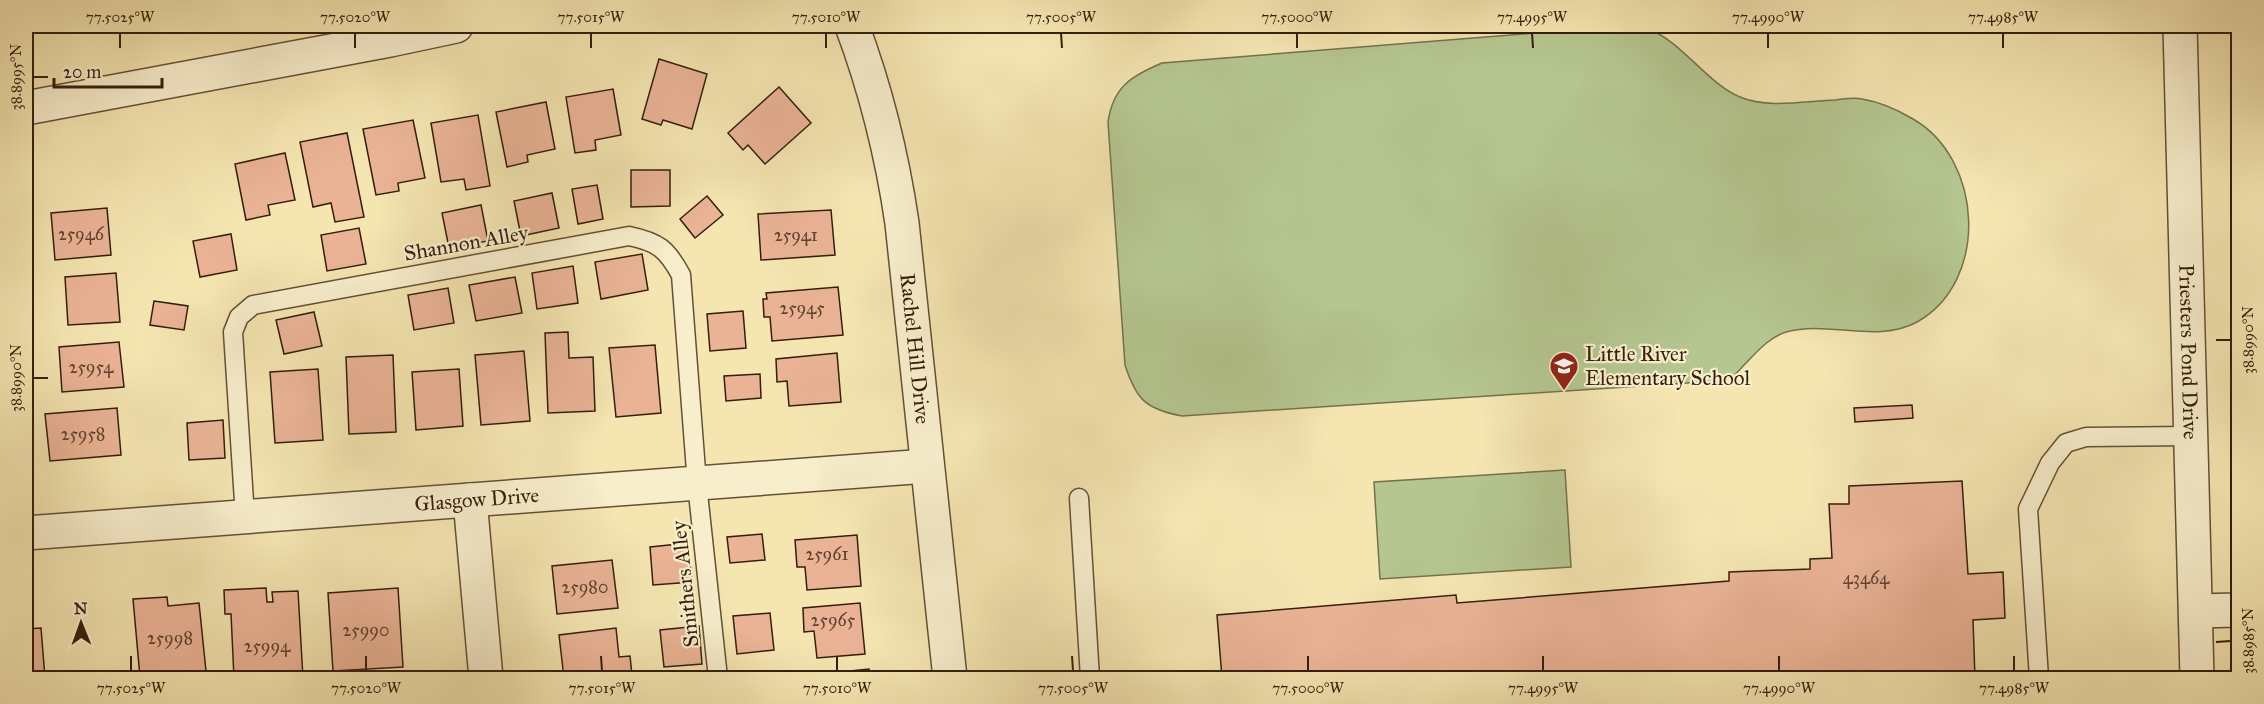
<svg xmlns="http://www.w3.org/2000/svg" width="2264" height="704" viewBox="0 0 2264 704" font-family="'IM FELL Great Primer',serif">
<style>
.green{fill:#b5c690;stroke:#74724e;stroke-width:1.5}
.building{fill:#eab396;stroke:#341e0d;stroke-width:1.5}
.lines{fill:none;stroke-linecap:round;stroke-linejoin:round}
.service-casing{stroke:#645036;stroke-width:21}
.minor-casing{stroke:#645036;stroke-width:36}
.tertiary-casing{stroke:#645036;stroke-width:36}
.service{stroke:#f8eecc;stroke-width:18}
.minor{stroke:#f8eecc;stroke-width:33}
.tertiary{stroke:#f8eecc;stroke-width:33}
.ticks{fill:none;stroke:#341e0d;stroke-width:2}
.labels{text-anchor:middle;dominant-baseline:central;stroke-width:4.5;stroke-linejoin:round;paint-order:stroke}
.number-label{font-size:18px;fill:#62432f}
.street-label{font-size:21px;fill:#341e0d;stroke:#f8eecc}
.poi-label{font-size:21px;fill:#341e0d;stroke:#f8eecc;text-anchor:start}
.neatline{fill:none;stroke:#341e0d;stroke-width:2}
.ticks-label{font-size:15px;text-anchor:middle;fill:#341e0d}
</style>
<rect width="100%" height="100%" fill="#f4e5b1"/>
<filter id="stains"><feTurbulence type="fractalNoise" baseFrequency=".00333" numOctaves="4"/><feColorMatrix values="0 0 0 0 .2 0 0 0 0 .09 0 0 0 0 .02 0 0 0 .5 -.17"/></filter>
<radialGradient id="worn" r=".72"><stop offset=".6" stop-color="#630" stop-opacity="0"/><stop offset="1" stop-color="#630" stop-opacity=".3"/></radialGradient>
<g class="green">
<path d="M1623,26c8,1 19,1 27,4 31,11 58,54 90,67 28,12 66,4 95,3 9,-1 19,-3 27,-1 18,3 36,11 51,20 70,40 77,162 4,203 -40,22 -89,-2 -131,10 -18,6 -29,20 -42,33 -4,4 -8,10 -13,12 -4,2 -9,3 -13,4l-536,35c-37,-7 -46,-17 -57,-51l-17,-243c5,-35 23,-46 54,-59z"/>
<path d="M1565,470l6,97 -191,12 -6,-97z"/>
</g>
<g class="building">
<path d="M659,59l48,15 -15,55 -29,-9 -2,5 -19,-6z"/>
<path d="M779,87l32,36 -46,41 -17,-19 -5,5 -15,-17z"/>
<path d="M613,89l8,46 -26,5 1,10 -21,3 -9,-56z"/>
<path d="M546,102l9,47 -28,6 1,7 -21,5 -11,-55z"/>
<path d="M478,115l12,71 -24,4 -2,-11 -23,3 -10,-59z"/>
<path d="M413,120l12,58 -27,5 1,8 -23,4 -13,-66z"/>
<path d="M347,133l17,84 -29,5 -4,-19 -18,4 -13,-65z"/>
<path d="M285,153l10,47 -27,5 2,10 -24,5 -11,-56z"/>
<path d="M631,170h39v36l-39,1z"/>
<path d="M597,185l6,34 -25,5 -6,-35z"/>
<path d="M552,193l7,35 -38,8 -7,-35z"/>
<path d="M707,196l16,19 -28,23 -15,-19z"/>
<path d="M481,205l7,36 -39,7 -7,-35z"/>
<path d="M107,208l4,47 -56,5 -4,-47z"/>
<path d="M831,210l4,45 -74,5 -3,-46z"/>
<path d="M359,228l7,36 -39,7 -6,-36z"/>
<path d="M231,234l6,36 -37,7 -7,-36z"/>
<path d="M642,254l6,36 -47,9 -6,-37z"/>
<path d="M573,266l5,37 -41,6 -5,-36z"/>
<path d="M116,273l4,49 -52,3 -3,-48z"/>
<path d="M515,277l7,36 -46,8 -7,-36z"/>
<path d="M838,287l5,48 -71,6 -2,-24h-6l-1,-18h4l-1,-6z"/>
<path d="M448,288l6,35 -40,7 -6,-35z"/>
<path d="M154,301l34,5 -4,24 -34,-5z"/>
<path d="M743,311l3,37 -36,3 -3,-37z"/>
<path d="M314,312l8,34 -38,8 -8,-34z"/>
<path d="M568,332l1,26 24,-1 2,54 -47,2 -3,-80z"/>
<path d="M119,342l5,45 -62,5 -3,-45z"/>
<path d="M655,345l6,68 -45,4 -7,-69z"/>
<path d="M524,351l6,70 -49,4 -6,-70z"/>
<path d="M837,353l4,49 -52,4 -2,-25 -10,1 -1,-23z"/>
<path d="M393,355l3,77 -47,2 -3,-77z"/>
<path d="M318,369l5,71 -48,3 -5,-71z"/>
<path d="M459,369l4,57 -47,4 -4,-58z"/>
<path d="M760,374l1,24 -35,3 -2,-25z"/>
<path d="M1912,405l1,13 -58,4 -1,-14z"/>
<path d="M117,408l4,47 -71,6 -5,-47z"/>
<path d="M223,420l2,38 -36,2 -2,-37z"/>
<path d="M1962,481l6,93 35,-2 2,46 -32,2 2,58h-753l-5,-63 239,-20 1,8 272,-22v-9l81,-3v-10l22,-1 -3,-54h20v-18z"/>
<path d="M762,534l3,26 -35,3 -3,-26z"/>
<path d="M857,535l4,51 -54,4 -2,-23h-8l-2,-27z"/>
<path d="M688,543l4,39 -39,3 -3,-38z"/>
<path d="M612,560l6,48 -61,6 -5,-48z"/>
<path d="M266,588l1,14h6l-1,-10 26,-1 5,87h-69l-3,-64h-6l-1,-24z"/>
<path d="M398,588l5,79 -70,4 -5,-78z"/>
<path d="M167,597l1,9 31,-3 7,68 -66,6 -7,-78z"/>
<path d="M860,603l5,51 -48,4 -3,-27 -10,1 -1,-24z"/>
<path d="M770,613l4,37 -37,4 -4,-38z"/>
<path d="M699,626l3,38 -38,3 -4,-37z"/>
<path d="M41,628l4,50h-19v-49z"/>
<path d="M616,628l3,29 11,-1 2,19 -34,3h-34l-5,-43z"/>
<path d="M869,669l1,9h-59l-1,-3z"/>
</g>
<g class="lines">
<g class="service-casing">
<g id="service">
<path d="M1079,498l11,180"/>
<path d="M245,517l-12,-185 6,-15 14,-12 376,-69c29,6 38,13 52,39l16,209 21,194"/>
<path d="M2039,678l-11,-169 22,-46 16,-20 20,-6 105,-1"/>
</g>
</g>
<g class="minor-casing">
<g id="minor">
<path id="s1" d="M852,26c24,64 40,129 50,197l48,455"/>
<path id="s2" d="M2180,26l17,652"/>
<path d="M470,500l16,178"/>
<path id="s3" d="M26,533l901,-67"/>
<path d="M2196,611l42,-1"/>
</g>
</g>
<g class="tertiary-casing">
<path id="tertiary" d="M26,108l364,-68 66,-14"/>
</g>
<use href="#service" class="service"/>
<use href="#minor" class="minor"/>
<use href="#tertiary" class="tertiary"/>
</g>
<path class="ticks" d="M120,33v15M355,33v15M591,33v15M826,33v15M1061,33l1,15M1297,33v15M1532,33l1,15M1768,33v15M2003,33v15M33,77h15M2216,340h15M33,378h15M2216,642l15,-1M131,656v15M366,656v15M601,656l1,15M837,656v15M1072,656l1,15M1308,656v15M1543,656v15M1779,656v15M2014,656v15"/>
<defs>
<g id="school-pin" transform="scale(1.5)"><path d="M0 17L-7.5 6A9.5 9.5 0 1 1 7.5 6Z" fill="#8f2418" stroke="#f8eecc"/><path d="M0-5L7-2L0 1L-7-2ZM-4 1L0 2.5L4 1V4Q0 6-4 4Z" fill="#fff"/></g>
</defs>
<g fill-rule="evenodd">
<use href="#school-pin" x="1564" y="366"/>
</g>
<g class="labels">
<g class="number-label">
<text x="81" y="234">25946</text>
<text x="796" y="235">25941</text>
<text x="802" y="308">25945</text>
<text x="91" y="367">25954</text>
<text x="83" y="434">25958</text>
<text x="827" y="554">25961</text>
<text x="1866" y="578">43464</text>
<text x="585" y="587">25980</text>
<text x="833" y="620">25965</text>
<text x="366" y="630">25990</text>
<text x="170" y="638">25998</text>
<text x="267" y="646">25994</text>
</g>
<g class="street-label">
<text transform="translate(466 243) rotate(-10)">Shannon Alley</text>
<text stroke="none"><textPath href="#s1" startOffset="330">Rachel Hill Drive</textPath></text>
<text stroke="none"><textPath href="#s2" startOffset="326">Priesters Pond Drive</textPath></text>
<text stroke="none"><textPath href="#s3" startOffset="452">Glasgow Drive</textPath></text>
<text transform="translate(685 584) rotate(-96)">Smithers Alley</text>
</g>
<g class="poi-label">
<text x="1585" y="354">Little River<tspan x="1585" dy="24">Elementary School</tspan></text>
</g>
</g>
<rect width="2264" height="704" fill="none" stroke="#f4e5b1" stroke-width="66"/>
<g transform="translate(81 623) rotate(359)" stroke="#f8eecc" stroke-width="4.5" paint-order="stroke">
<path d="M0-4.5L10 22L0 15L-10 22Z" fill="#341e0d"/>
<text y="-9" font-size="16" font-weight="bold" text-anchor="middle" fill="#341e0d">N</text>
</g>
<path d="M54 78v9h108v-9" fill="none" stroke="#341e0d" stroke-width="3"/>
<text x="63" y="78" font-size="18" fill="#341e0d" stroke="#f8eecc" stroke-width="4.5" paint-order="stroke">20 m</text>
<rect x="33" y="33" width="2198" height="638" class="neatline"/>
<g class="ticks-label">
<text x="120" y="22">77.5025°W</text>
<text x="355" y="22">77.5020°W</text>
<text x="591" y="22">77.5015°W</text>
<text x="826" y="22">77.5010°W</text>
<text x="1061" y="22">77.5005°W</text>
<text x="1297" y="22">77.5000°W</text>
<text x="1532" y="22">77.4995°W</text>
<text x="1768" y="22">77.4990°W</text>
<text x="2003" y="22">77.4985°W</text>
<text transform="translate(16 77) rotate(-90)" y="5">38.8995°N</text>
<text transform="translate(2248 340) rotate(-90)" y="5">38.8990°N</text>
<text transform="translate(16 378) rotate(-90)" y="5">38.8990°N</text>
<text transform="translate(2248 641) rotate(-90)" y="5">38.8985°N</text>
<text x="131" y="693">77.5025°W</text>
<text x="366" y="693">77.5020°W</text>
<text x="602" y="693">77.5015°W</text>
<text x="837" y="693">77.5010°W</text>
<text x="1073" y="693">77.5005°W</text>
<text x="1308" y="693">77.5000°W</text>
<text x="1543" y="693">77.4995°W</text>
<text x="1779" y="693">77.4990°W</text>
<text x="2014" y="693">77.4985°W</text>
</g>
<rect width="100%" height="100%" filter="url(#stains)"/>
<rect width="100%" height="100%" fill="url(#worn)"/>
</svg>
